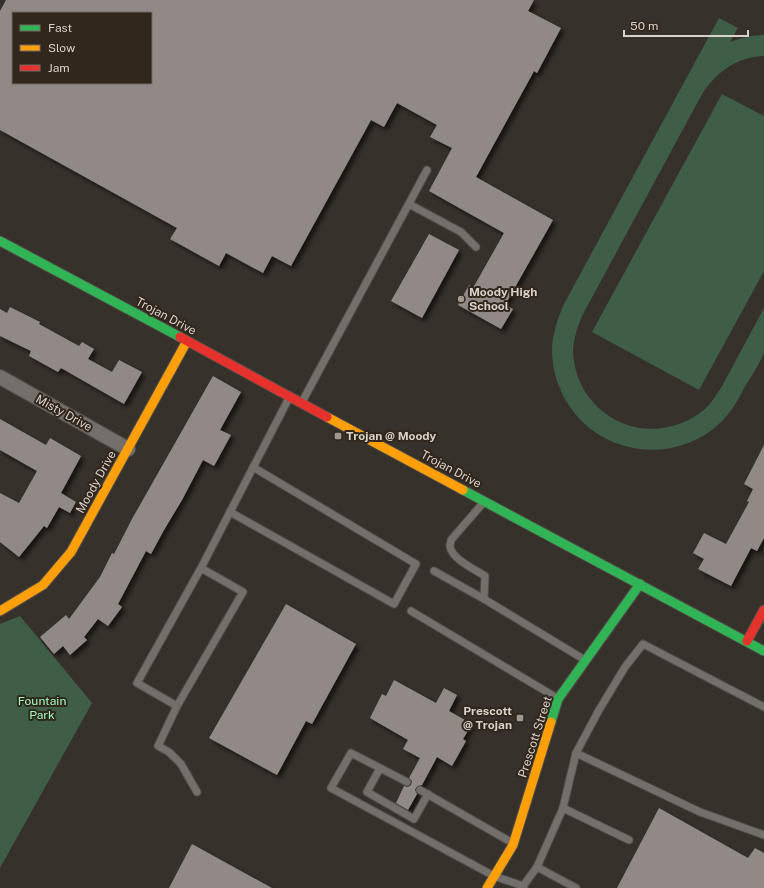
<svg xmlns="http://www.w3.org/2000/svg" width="764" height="888" viewBox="0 0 764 888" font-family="'Public Sans',sans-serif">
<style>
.green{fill:#3f5e48}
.building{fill:#908986;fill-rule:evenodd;filter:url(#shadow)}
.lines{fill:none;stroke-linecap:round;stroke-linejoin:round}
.lane-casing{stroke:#524e48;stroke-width:9}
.street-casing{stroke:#524e48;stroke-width:16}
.fast-casing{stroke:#524e48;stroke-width:11}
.slow-casing{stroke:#524e48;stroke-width:11}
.jam-casing{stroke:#524e48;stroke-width:11}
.lane{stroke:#736f6b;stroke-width:7}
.street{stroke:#736f6b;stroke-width:14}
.fast{stroke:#30b455;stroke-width:9}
.slow{stroke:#ff9f0a;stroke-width:9}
.jam{stroke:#e5322d;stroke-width:9}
.poi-dot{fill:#a09992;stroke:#31271d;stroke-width:1.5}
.labels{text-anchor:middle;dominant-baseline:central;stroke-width:4;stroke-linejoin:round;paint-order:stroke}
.poi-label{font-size:12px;font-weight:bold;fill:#d8d1ca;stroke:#31271d;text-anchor:start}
.street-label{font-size:12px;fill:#d8d1ca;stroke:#31271d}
.park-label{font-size:12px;fill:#9bfabb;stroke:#31271d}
</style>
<defs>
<filter id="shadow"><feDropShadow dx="3.5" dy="3.5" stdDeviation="2" flood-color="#0009"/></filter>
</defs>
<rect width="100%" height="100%" fill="#37312b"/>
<g class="green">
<path d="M719,18l19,10 -8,14c12,-4 22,-7 34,-7v21c-28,1 -49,17 -63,40l-118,218c-5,11 -9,23 -10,35 0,50 46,89 95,78 14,-3 27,-9 38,-19 6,-6 10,-13 15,-20l43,-80c0,10 0,21 0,31 0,4 0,8 0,12 -1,7 -15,30 -20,37 -6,13 -14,25 -24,35 -51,48 -136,29 -161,-37 -5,-12 -7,-25 -7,-38 1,-16 6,-30 12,-44z"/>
<path d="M722,94l42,22v155l-65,119 -107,-58z"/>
<path d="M20,616l72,87 -92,165v-244z"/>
</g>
<g class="building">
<path d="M6,0h528l-6,11 33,17 -24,45 -3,-2 -58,106 77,43 -48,85 8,4 -12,20 -43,-24 11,-20 4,3 31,-55 -75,-42 23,-43 -22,-11 7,-12 -40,-22 -13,24 -13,-7 -80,146 -19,-10 -9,17 -37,-20 -7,13 -49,-27 7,-11 -177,-98v-119zM13,13h138v70h-138z"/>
<path d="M429,234l30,16 -37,68 -31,-17z"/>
<path d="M10,307l30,15 -1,2 40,22 3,-4 12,7 -6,10 24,13 7,-12 23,12 -18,32 -63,-36 -3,4 -29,-16 2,-5 -31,-15v-27l7,4z"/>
<path d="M213,376l28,16 -21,38 11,5 -17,31 -11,-6 -21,40 -18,30 -13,24 -5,-3 -28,53 4,3 -14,19 -10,-7 -14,18 3,3 -17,15 -7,-9 -9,8 -14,-17 26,-22 3,4 31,-42 12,-24 2,1 18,-35z"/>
<path d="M0,419l46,26 4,-7 31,18 -20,37 15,9 -6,11 -11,-6 -12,21 -3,-2 -25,31 -19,-15v-49l19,10 18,-32 -37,-21z"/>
<path d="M764,445v93l-7,13 -6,-3 -20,38 -33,-17 6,-10 -11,-6 11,-20 22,11 23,-42 -2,-1 6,-12 -9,-5z"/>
<path d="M286,604l70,40 -44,80 -6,-3 -29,54 -68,-37z"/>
<path d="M394,680l42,23 8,-15 13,7 -8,16 23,13 -9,15 3,2 -14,25 -15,-9 -15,28 -4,1 -2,2 -1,2 2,4 -9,16 -12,-7 8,-17 4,1 3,-2 1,-4 -3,-3 11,-20 -17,-9 5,-9 -38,-22 12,-24 4,2z"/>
<path d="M659,808l89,50 7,-10 9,5v35h-147z"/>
<path d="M192,844l80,44h-103z"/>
</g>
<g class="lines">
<g class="lane-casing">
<g id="lane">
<path d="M409,204l52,28 15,15"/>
<path d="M302,402l125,-232"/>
<path d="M483,503l-32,37c0,1 -1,5 -1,6 1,13 26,24 35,30l-1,23"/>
<path d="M230,512l164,92 22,-40 -163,-97"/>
<path d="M201,568l42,24 -66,114 -40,-23 64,-115 88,-170"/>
<path d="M434,571l50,28 101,61"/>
<path d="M411,611l146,87"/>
<path d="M177,706l-19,40 11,6 12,12 16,28"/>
<path d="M576,753l23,-43 26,-43 18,-23 121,63"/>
<path d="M380,768l-13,24 47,27 14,-25"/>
<path d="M407,782l-56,-29 -20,35 163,88 29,10 1,2"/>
<path d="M420,790l91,52"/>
<path d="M563,808l66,32"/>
<path d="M537,867l26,-59 13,-55 124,59 64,23"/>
<path d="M523,886l14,-19 39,21"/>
</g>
</g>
<g class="street-casing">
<path id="street" d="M0,377l128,72"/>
</g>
<g class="fast-casing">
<g id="fast">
<path d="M0,241l180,96"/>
<path d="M463,490l301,161"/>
<path d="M551,722l7,-23 82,-115"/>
</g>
</g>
<g class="slow-casing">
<g id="slow">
<path d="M327,417l136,73"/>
<path d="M0,611l43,-26 28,-33 116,-211"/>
<path d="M487,888l26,-43 38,-123"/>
</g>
</g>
<g class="jam-casing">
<g id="jam">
<path d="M180,337l147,80"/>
<path d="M747,641l17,-31"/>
</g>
</g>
<use href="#lane" class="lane"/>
<use href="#street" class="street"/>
<use href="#fast" class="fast"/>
<use href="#slow" class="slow"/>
<use href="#jam" class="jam"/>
</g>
<g class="poi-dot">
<circle cx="461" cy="299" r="4"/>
<rect x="334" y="432" width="8" height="8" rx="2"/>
<rect x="516" y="714" width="8" height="8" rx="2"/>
</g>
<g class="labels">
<g class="poi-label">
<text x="469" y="292">Moody High<tspan x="469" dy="14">School</tspan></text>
<text x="346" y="436">Trojan @ Moody</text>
<text x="512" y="711" text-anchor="end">Prescott<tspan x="512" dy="14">@ Trojan</tspan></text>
</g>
<g class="street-label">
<text transform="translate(166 316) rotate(28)">Trojan Drive</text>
<text transform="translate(64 413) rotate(29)">Misty Drive</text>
<text transform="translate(451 469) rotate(28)">Trojan Drive</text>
<text transform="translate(96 482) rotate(-61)">Moody Drive</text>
<text transform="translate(535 737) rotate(-72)">Prescott Street</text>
</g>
<g class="park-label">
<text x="42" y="701">Fountain<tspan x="42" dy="14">Park</tspan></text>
</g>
</g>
<rect x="12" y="12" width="140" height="72" fill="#31271d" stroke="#746b62"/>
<rect x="20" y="25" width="20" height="6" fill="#30b455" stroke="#746b62"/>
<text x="48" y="32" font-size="12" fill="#d8d1ca">Fast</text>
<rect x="20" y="45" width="20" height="6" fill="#ff9f0a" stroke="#746b62"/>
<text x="48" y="52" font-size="12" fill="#d8d1ca">Slow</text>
<rect x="20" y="65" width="20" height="6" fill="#e5322d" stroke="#746b62"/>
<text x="48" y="72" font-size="12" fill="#d8d1ca">Jam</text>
<path d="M624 30v6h124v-6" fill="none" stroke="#d8d1ca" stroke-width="2"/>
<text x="630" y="30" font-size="12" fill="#d8d1ca" stroke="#31271d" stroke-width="3" paint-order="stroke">50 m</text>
</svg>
